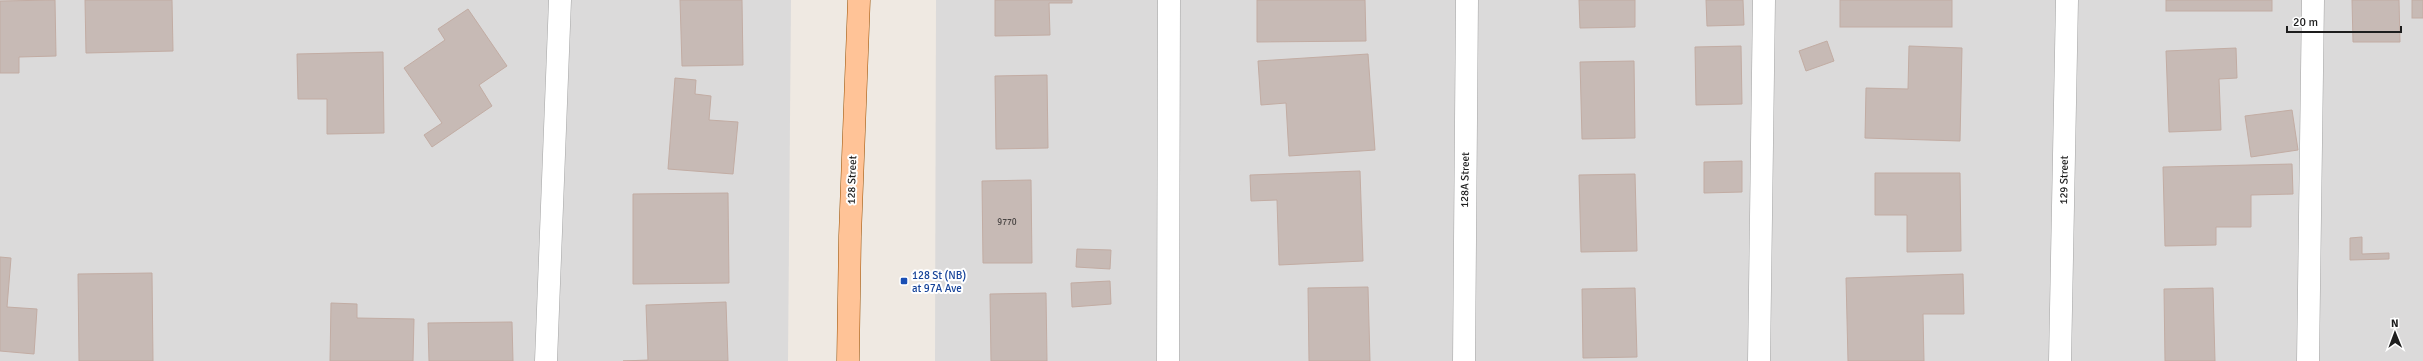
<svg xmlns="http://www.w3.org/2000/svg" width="2423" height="361" viewBox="0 0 2423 361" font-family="Signika,sans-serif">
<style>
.residential{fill:#dbdada}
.building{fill:#c7bab5;stroke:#c2aca3}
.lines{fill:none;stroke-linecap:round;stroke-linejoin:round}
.minor-casing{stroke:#a4a4a4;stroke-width:23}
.major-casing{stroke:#964e00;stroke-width:23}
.minor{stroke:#fff;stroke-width:22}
.major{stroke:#ffc397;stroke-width:22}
.transit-dot{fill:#1a4fb4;stroke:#fff;stroke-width:1.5}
.labels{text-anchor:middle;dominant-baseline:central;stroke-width:4;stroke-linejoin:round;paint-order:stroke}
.number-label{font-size:9px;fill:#484443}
.street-label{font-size:11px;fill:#1d1d1d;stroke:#fff}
.transit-label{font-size:11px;fill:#164399;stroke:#fff;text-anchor:start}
</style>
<rect width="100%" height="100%" fill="#efe9e2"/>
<g class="residential">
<path d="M0,0h791l-3,361h-788z"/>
<path d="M936,0h1487v361h-1488z"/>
</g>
<g class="building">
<path d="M55,0l1,56 -37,1v16h-19v-72z"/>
<path d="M85,0h87l1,51 -87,2z"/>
<path d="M680,0h62l1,65 -61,1z"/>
<path d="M995,0h77v3h-23l1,32 -55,1z"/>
<path d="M1257,0h108l1,41 -109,1z"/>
<path d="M1579,0h56v27l-55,1z"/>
<path d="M1706,0h37l1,25 -37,1z"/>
<rect x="1840" y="0" width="112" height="27"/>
<rect x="2166" y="0" width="106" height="11"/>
<path d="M2352,0h47l1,42h-47z"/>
<rect x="2412" y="0" width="11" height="18"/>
<path d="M468,9l39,57 -28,19 13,21 -60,41 -8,-12 18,-12 -38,-55 41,-28 -7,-11z"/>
<path d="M1827,41l7,20 -28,10 -7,-20z"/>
<path d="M1741,46l1,58 -46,1 -1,-58z"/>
<path d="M1909,46l53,2 -2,93 -95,-3 1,-50 42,1z"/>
<path d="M2236,48l1,30 -18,1 2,51 -52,2 -3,-81z"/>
<path d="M383,52l1,81 -57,1v-35h-29l-1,-45z"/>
<path d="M1368,54l7,96 -86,6 -3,-53 -25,2 -3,-44z"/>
<path d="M1634,61l1,77 -53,1 -2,-77z"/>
<path d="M1047,75l1,73 -52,1 -1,-73z"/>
<path d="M675,78l21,2 -1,14 16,2 -2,24 29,2 -5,52 -65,-5z"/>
<path d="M2292,110l6,40 -47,7 -6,-41z"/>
<path d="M1742,161v31l-38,1v-31z"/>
<path d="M2292,164l1,30 -42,1v32h-35v18l-51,1 -2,-79z"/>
<path d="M1360,171l3,90 -84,4 -2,-65 -26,1 -1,-26z"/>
<path d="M1875,173h85l1,78 -54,1v-37h-32z"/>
<path d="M1635,174l2,77 -56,1 -2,-77z"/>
<path d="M1031,180l1,83h-49l-1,-82z"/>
<path d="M728,193l1,90 -96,1v-90z"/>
<path d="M2362,237v17l27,-1v6l-39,1v-22z"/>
<path d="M1077,249l34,1 -1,19 -34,-2z"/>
<path d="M0,257l11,1 -4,49 30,2 -3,45 -34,-3z"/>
<path d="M152,273l1,88h-74l-1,-87z"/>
<path d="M1963,274l1,40h-41l1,47h-76l-2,-83z"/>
<path d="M1110,281l1,23 -39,3 -1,-24z"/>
<path d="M1368,287l2,74h-61l-1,-73z"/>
<path d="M1635,288l2,69 -54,1 -1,-69z"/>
<path d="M2213,288l2,73h-50l-1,-72z"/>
<path d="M1046,293l1,68h-56l-1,-67z"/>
<path d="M726,302l2,59h-105l25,-1 -2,-55z"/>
<path d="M331,303l26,1v14l57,1 -1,42h-83z"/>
<path d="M512,322l1,39h-84l-1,-38z"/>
</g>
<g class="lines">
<g class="minor-casing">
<g id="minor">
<path d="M546,361l14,-361"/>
<path d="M1168,361l1,-361"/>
<path d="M1464,361l3,-361"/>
<path d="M1759,361l5,-361"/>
<path d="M2060,361l7,-361"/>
<path d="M2308,361l5,-361"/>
</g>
</g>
<g class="major-casing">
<path id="major" d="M848,361l2,-125 9,-236"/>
</g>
<use href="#minor" class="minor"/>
<use href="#major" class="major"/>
</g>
<rect class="transit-dot" x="900" y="277" width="8" height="8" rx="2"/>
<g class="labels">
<g class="number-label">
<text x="1007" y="222">9770</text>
</g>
<g class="street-label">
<text transform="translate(852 180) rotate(-88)">128 Street</text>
<text transform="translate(1465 180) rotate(-89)">128A Street</text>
<text transform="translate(2064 180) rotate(-89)">129 Street</text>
</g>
<g class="transit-label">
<text x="912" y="275">128 St (NB)<tspan x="912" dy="13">at 97A Ave</tspan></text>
</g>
</g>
<g transform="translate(2395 333) rotate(359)" stroke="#ffffff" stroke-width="3" paint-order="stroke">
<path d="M0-3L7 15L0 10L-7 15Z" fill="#1d1d1d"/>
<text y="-6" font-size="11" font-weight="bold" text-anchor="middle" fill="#1d1d1d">N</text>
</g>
<path d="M2287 26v6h114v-6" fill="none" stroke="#1d1d1d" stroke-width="2"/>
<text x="2293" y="26" font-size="12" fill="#1d1d1d" stroke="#ffffff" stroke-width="3" paint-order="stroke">20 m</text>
</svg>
